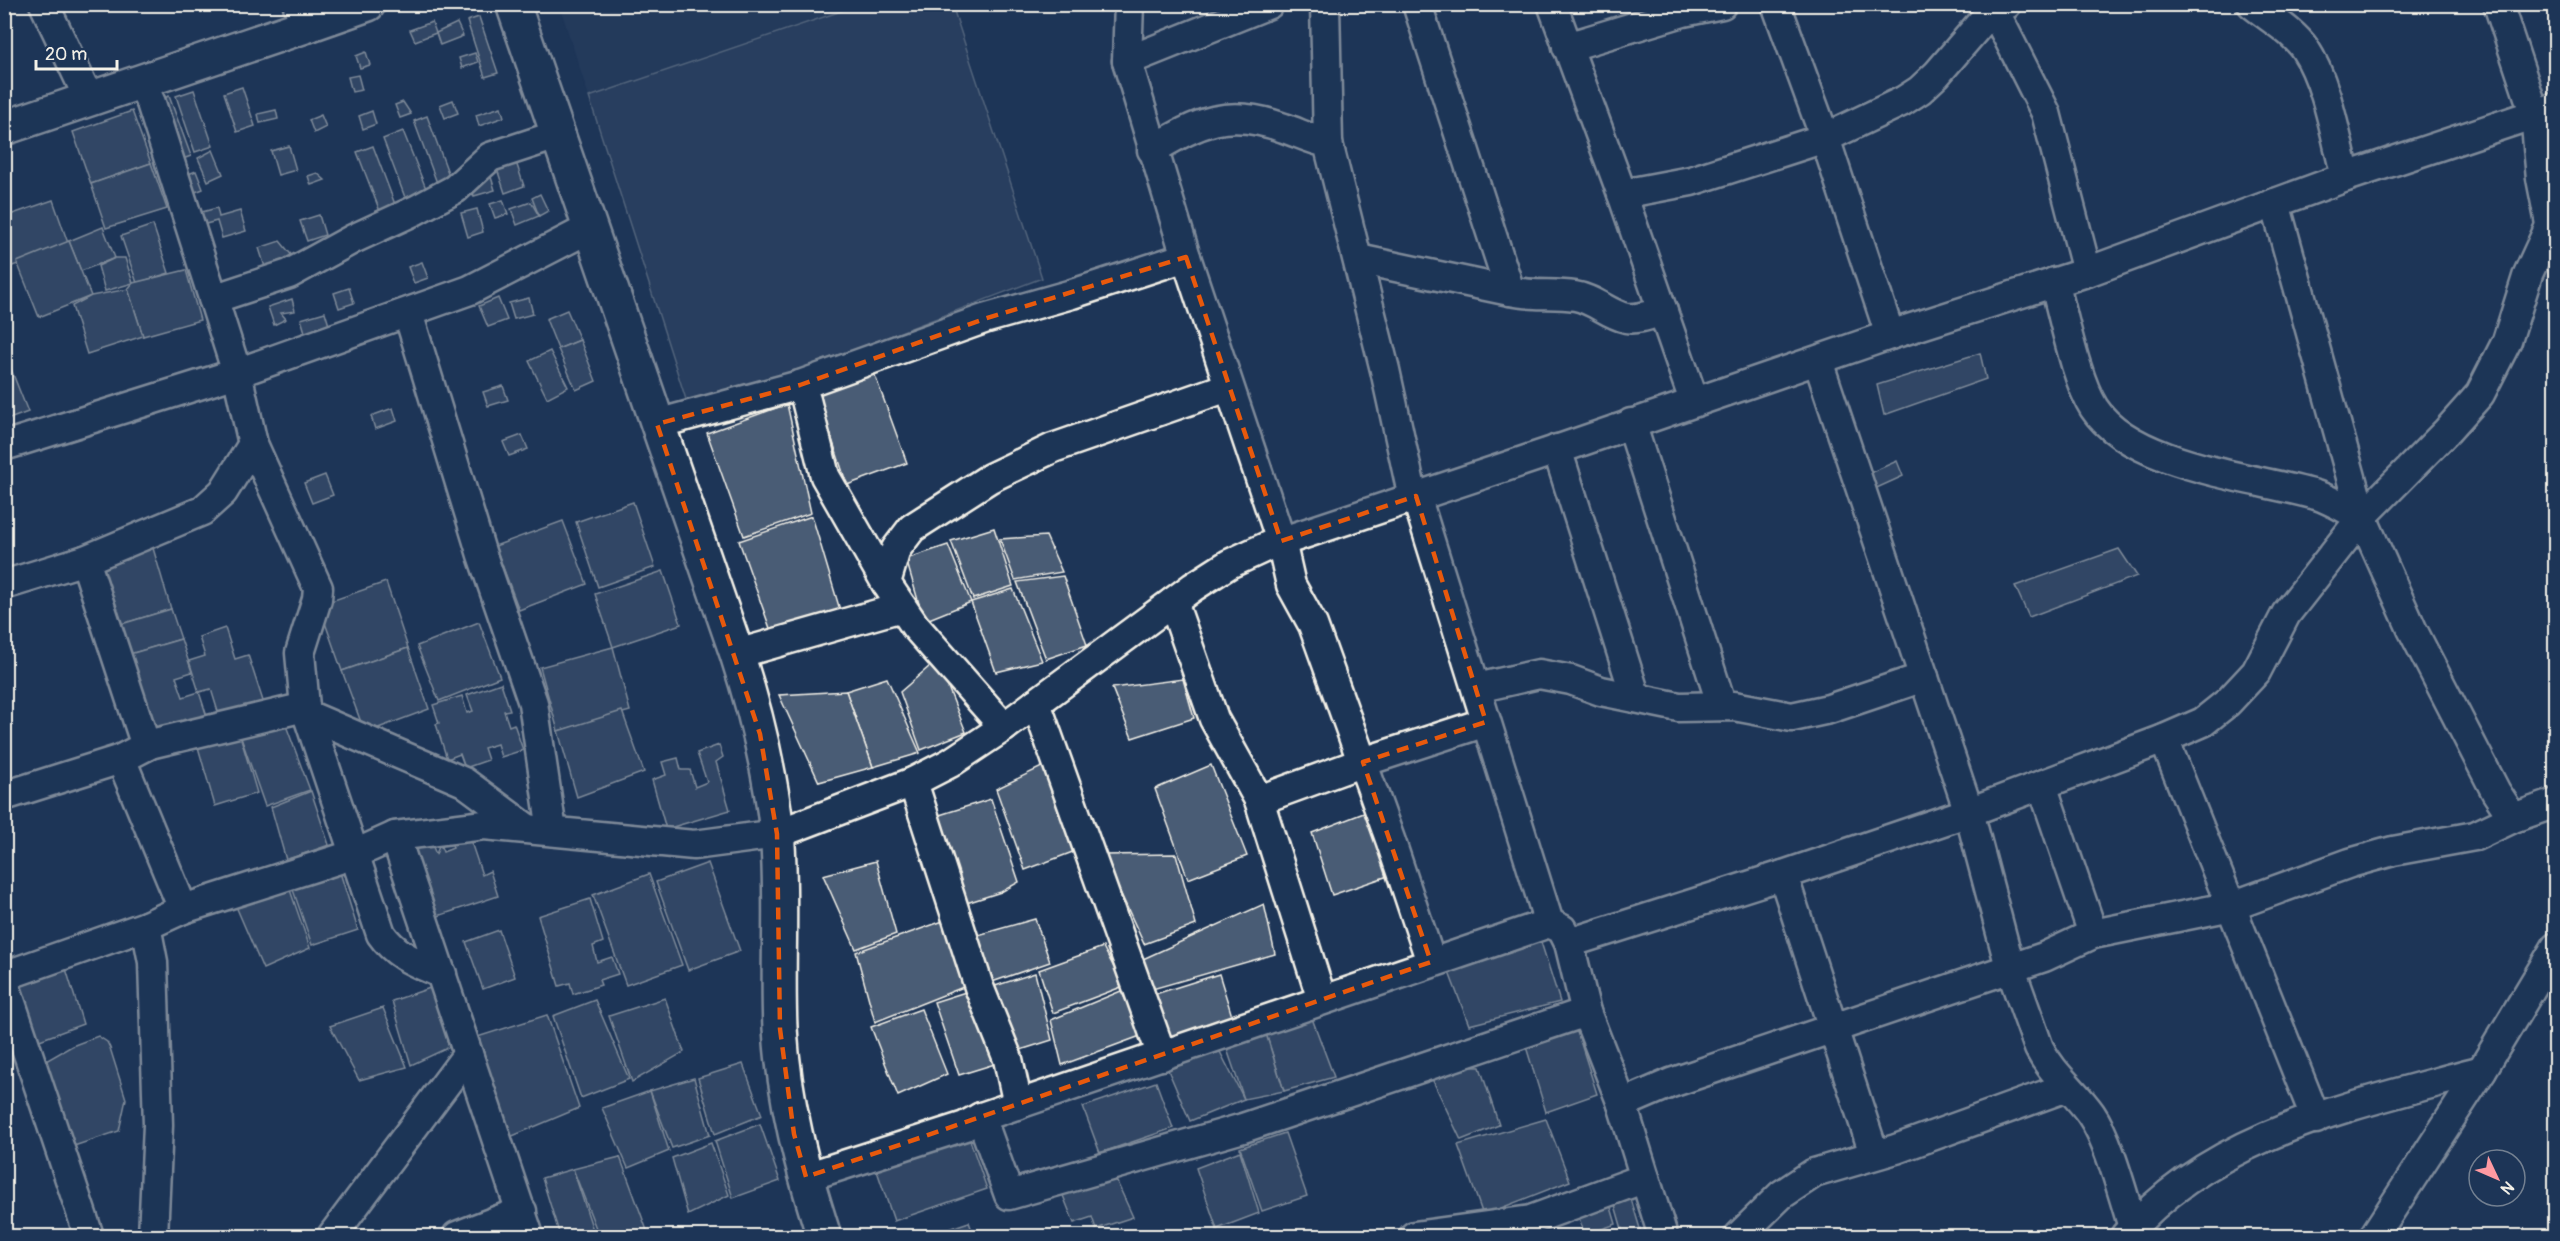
<svg xmlns="http://www.w3.org/2000/svg" width="2560" height="1241" viewBox="0 0 2560 1241" font-family="Pangolin,sans-serif">
<style>
.built{fill:#2a4060}
.green{fill:#354a67;stroke:#949ea8;stroke-width:1.5}
.building{fill:#485b74;stroke:#f4f1e8;stroke-width:1.5}
.lines{fill:none;stroke-linecap:round;stroke-linejoin:round}
.street-casing{stroke:#f4f1e8;stroke-width:33}
.secondary-casing{stroke:#f4f1e8;stroke-width:38}
.street{stroke:#1d3557;stroke-width:28}
.secondary{stroke:#1d3557;stroke-width:33}
.marked{fill:none;stroke:#e8590c;stroke-width:4.5;stroke-dasharray:12 8;stroke-linejoin:round}
</style>
<rect width="100%" height="100%" fill="#1d3557"/>
<filter id="ink" filterUnits="userSpaceOnUse"><feTurbulence type="fractalNoise" baseFrequency=".0167" numOctaves="2"/><feDisplacementMap in="SourceGraphic" scale="12" xChannelSelector="R" yChannelSelector="G"/><feConvolveMatrix kernelMatrix="1 2 1 2 8 2 1 2 1" color-interpolation-filters="sRGB"/></filter>
<g filter="url(#ink)">
<path class="built" d="M559,4l300,1 -270,92z"/>
<path class="green" d="M859,5h93l90,273 -352,134 -101,-315z"/>
<g class="building">
<path d="M479,17l19,56 -13,4 -18,-56z"/>
<path d="M432,22l4,11 -21,8 -5,-11z"/>
<path d="M457,23l6,13 -23,9 -4,-12z"/>
<path d="M366,52l4,13 -10,3 -4,-12z"/>
<path d="M475,53l3,9 -16,6 -3,-10z"/>
<path d="M358,75l4,15 -10,2 -4,-15z"/>
<path d="M242,87l13,39 -18,6 -13,-39z"/>
<path d="M194,90l19,56 -18,6 -19,-56z"/>
<path d="M169,96l22,60 -19,7 -21,-60z"/>
<path d="M453,100l5,13 -13,5 -5,-13z"/>
<path d="M403,102l8,12 -11,4 -5,-13z"/>
<path d="M501,107l3,10 -25,9 -3,-11z"/>
<path d="M276,110l2,9 -18,4 -2,-9z"/>
<path d="M132,111l19,52 -60,21 -18,-52z"/>
<path d="M372,111l4,13 -13,5 -4,-13z"/>
<path d="M321,115l5,12 -12,6 -5,-13z"/>
<path d="M427,116l23,62 -13,5 -23,-62z"/>
<path d="M403,131l24,60 -21,9 -23,-61z"/>
<path d="M289,146l7,24 -18,5 -7,-24z"/>
<path d="M373,146l23,61 -15,7 -24,-62z"/>
<path d="M213,150l10,24 -15,7 -10,-23z"/>
<path d="M515,159l9,27 -19,7 -9,-27z"/>
<path d="M151,163l16,46 -61,19 -15,-44z"/>
<path d="M487,164l8,26 -21,6 -7,-26z"/>
<path d="M196,171l7,18 -18,7 -7,-18z"/>
<path d="M317,173l8,7 -14,5 -3,-9z"/>
<path d="M540,194l8,17 -9,5 -7,-18z"/>
<path d="M53,200l16,46 -65,23v-52z"/>
<path d="M503,200l5,14 -13,4 -5,-14z"/>
<path d="M531,202l8,14 -22,9 -6,-16z"/>
<path d="M217,208l2,9 21,-6 6,20 -24,7 -5,-17 -15,4 -4,-12z"/>
<path d="M477,209l6,23 -15,5 -7,-24z"/>
<path d="M319,215l6,20 -18,6 -7,-20z"/>
<path d="M153,225l16,48 -32,10 -16,-47z"/>
<path d="M103,227l12,31 -34,13 -12,-30z"/>
<path d="M69,241l22,55 -52,21 -22,-55z"/>
<path d="M280,241l14,17 -29,9 -6,-19z"/>
<path d="M115,258h10l8,25 -28,8 -7,-25z"/>
<path d="M422,262l6,16 -14,5 -6,-16z"/>
<path d="M186,270l14,50 -57,16 -15,-47 5,-6z"/>
<path d="M349,288l5,15 -15,5 -5,-15z"/>
<path d="M128,289l15,47 -56,18 -15,-48 19,-10z"/>
<path d="M498,298l9,22 -19,7 -9,-21z"/>
<path d="M529,298l4,16 -19,5 -5,-16z"/>
<path d="M292,299l3,12 -14,2 5,6 -12,6 -6,-18z"/>
<path d="M567,310l13,30 -22,9 -12,-30z"/>
<path d="M325,312l7,23 -24,7 -7,-23z"/>
<path d="M580,340l16,41 -20,9 -18,-41z"/>
<path d="M550,351l18,36 -21,11 -18,-37z"/>
<path d="M1980,353l6,26 -102,36 -7,-30z"/>
<path d="M9,364l19,48 -24,9v-56z"/>
<path d="M873,370l34,93 -60,22 -31,-95z"/>
<path d="M503,386l5,14 -20,6 -5,-14z"/>
<path d="M787,404l24,109 -67,23 -37,-103z"/>
<path d="M393,408l4,13 -22,8 -4,-13z"/>
<path d="M522,435l6,14 -19,7 -6,-14z"/>
<path d="M1897,461l6,15 -35,16 -5,-16z"/>
<path d="M325,475l8,20 -21,8 -8,-20z"/>
<path d="M633,502l22,65 -57,20 -22,-65z"/>
<path d="M812,516l28,94 -68,24 -33,-93z"/>
<path d="M563,521l24,63 -68,26 -24,-64z"/>
<path d="M994,528l19,58 -40,13 -22,-58z"/>
<path d="M1046,536l16,36 -47,8 -15,-41z"/>
<path d="M948,545l23,57 -47,19 -18,-62z"/>
<path d="M153,548l18,61 -56,17 -19,-61z"/>
<path d="M2119,549l18,27 -108,41 -14,-31z"/>
<path d="M663,571l18,53 -68,23 -18,-53z"/>
<path d="M1063,576l24,69 -41,14 -29,-77z"/>
<path d="M386,582l22,66 -66,23 -19,-54 8,-16z"/>
<path d="M1013,589l29,72 -46,11 -25,-70z"/>
<path d="M171,609l10,30 -58,17 -8,-30z"/>
<path d="M479,622l21,55 -61,24 -22,-55z"/>
<path d="M225,628l10,31 13,-4 15,46 -44,14 -8,-26 -12,3 -10,-31 16,-5 -6,-19z"/>
<path d="M181,639l11,33 -16,5 7,20 16,-5 11,34 -12,3 -4,-11 -12,4 -32,22 -27,-88z"/>
<path d="M613,647l17,64 -72,20 -18,-64z"/>
<path d="M408,648l21,61 -64,24 -23,-62z"/>
<path d="M937,660l29,72 -45,18 -21,-58z"/>
<path d="M887,678l33,75 -47,14 -27,-76z"/>
<path d="M1183,679l11,39 -62,20 -20,-50z"/>
<path d="M501,683l9,27 -6,1 5,15 5,-2 9,26 -22,7 -4,-13 -13,4 4,12 -23,8 -5,-14 -13,5 -11,-35 3,-1 -6,-18 29,-9 5,17 6,-2 -6,-16z"/>
<path d="M846,691l27,76 -54,15 -40,-87z"/>
<path d="M622,711l22,61 -67,25 -19,-66z"/>
<path d="M284,720l26,70 -45,16 -25,-71z"/>
<path d="M240,735l17,58 -42,13 -17,-59z"/>
<path d="M719,745l4,12 -7,5 14,48 -64,19 -14,-49 14,-5 -4,-13 16,-4 3,12h9l5,17 12,-5 -10,-29z"/>
<path d="M1050,763l28,87 -53,20 -29,-81z"/>
<path d="M1211,765l36,91 -59,23 -33,-90z"/>
<path d="M311,791l18,54 -43,15 -15,-53z"/>
<path d="M991,799l28,83 -18,10 -41,13 -27,-88z"/>
<path d="M1369,811l25,63 -62,21 -20,-62z"/>
<path d="M469,836l13,39 8,-4 8,25 -63,21 -29,-65 26,-7 4,9 4,-10 3,8 10,-4 -2,-7z"/>
<path d="M1176,854l20,71 -52,19 -41,-89z"/>
<path d="M876,861l20,73 -40,15 -33,-74z"/>
<path d="M708,863l32,88 -52,19 -32,-88z"/>
<path d="M338,866l20,64 -46,15 -21,-61z"/>
<path d="M649,874l33,91 -56,20 -33,-90z"/>
<path d="M288,884l22,64 -47,21 -28,-65z"/>
<path d="M590,899l13,43 -10,4 4,16 15,-5 6,17 -19,6 2,5 -28,9 -3,-11 -11,3 -21,-70z"/>
<path d="M1264,904l11,50 -123,35 -3,7 -6,-37z"/>
<path d="M1035,919l15,43 -58,20 -14,-47z"/>
<path d="M946,920l25,64 -96,38 -19,-70z"/>
<path d="M499,930l16,47 -32,12 -17,-47z"/>
<path d="M1540,939l20,63 -91,23 -22,-58z"/>
<path d="M1103,947l21,39 -71,27 -14,-43z"/>
<path d="M63,959l20,65 -46,17 -23,-60z"/>
<path d="M1035,973l17,67 -38,12 -22,-65z"/>
<path d="M1219,974l13,42 -66,26 -17,-46z"/>
<path d="M433,987l23,57 -45,21 -19,-64z"/>
<path d="M972,990l26,73 -39,12 -25,-73z"/>
<path d="M1121,991l22,44 -81,30 -11,-45z"/>
<path d="M665,998l19,54 -52,30 -23,-66z"/>
<path d="M595,1000l34,79 -48,19 -28,-82z"/>
<path d="M1307,1005l27,72 -50,14 -22,-70z"/>
<path d="M383,1008l24,59 -48,13 -29,-54z"/>
<path d="M921,1009l26,65 -49,22 -27,-69z"/>
<path d="M547,1015l32,93 -76,32 -32,-101z"/>
<path d="M1262,1021l22,70 -40,8 -17,-50z"/>
<path d="M1576,1028l21,66 -51,18 -22,-72z"/>
<path d="M98,1036l9,6 3,6 16,51 -7,32 -48,16 -27,-85 28,-16z"/>
<path d="M1213,1038l31,61 -54,22 -28,-65z"/>
<path d="M743,1064l19,51 -47,19 -17,-56z"/>
<path d="M1426,1066l54,1 19,58 -38,15z"/>
<path d="M694,1078l16,57 -38,13 -22,-57z"/>
<path d="M1156,1082l17,46 -73,25 -17,-46z"/>
<path d="M650,1091l19,60 -41,17 -26,-60z"/>
<path d="M1546,1119l24,62 -87,34 -25,-70z"/>
<path d="M760,1124l20,57 -47,17 -18,-57z"/>
<path d="M965,1126l22,63 -93,32 -21,-62z"/>
<path d="M1285,1133l22,63 -45,15 -22,-63z"/>
<path d="M711,1143l18,52 -41,20 -16,-57z"/>
<path d="M1240,1151l19,62 -42,16 -21,-61z"/>
<path d="M620,1157l29,79h-50l-26,-67z"/>
<path d="M573,1169l22,67h-35l-18,-58z"/>
<path d="M1112,1171l21,46 -37,12 -4,-12 -18,6 -14,-35z"/>
<path d="M1631,1199l10,33 -17,4 -9,-31z"/>
<path d="M1610,1204l6,20 -31,11 -7,-20z"/>
<path d="M969,1222l5,14h-47z"/>
</g>
<g class="lines">
<g class="street-casing">
<g id="street">
<path d="M44,4l45,95"/>
<path d="M1129,4l-2,57 142,-57"/>
<path d="M1325,4l3,139"/>
<path d="M1417,4l93,287c21,5 43,2 65,5 19,3 33,18 51,22 12,2 26,-4 37,-7"/>
<path d="M1552,4l70,190 72,207"/>
<path d="M1776,4l49,134 65,197"/>
<path d="M1991,4l55,109 41,159"/>
<path d="M2252,4c17,14 41,27 53,45 22,33 31,90 41,128"/>
<path d="M2498,4l37,111 6,63 13,66"/>
<path d="M1567,47l116,-35 39,-8"/>
<path d="M1127,61l59,196 95,284 10,44 22,40 78,217 40,120"/>
<path d="M141,82l10,21 86,270 16,71 65,144 -1,11 -17,54 5,54 76,227c16,23 37,29 61,40"/>
<path d="M1152,150c48,-28 75,-43 132,-22 15,5 28,12 44,15l57,227 28,128"/>
<path d="M1622,194l69,-13 134,-43 78,-37 17,-11 17,-16 55,-64 15,-6"/>
<path d="M1358,259l152,32"/>
<path d="M2054,282c10,35 22,98 40,126 38,58 159,69 222,87 16,5 31,15 46,22l50,112 84,163 17,26"/>
<path d="M213,299l76,-25 64,-35 63,-29 39,-21 35,-32 67,-22"/>
<path d="M408,313l74,242 51,148 19,128"/>
<path d="M1818,361l151,451 41,155 29,81c13,26 36,43 52,66 18,26 32,82 42,113"/>
<path d="M800,385l184,-66 88,-25 114,-37"/>
<path d="M1631,423l91,283"/>
<path d="M657,424l143,-39 6,15 19,76 61,107"/>
<path d="M4,446l233,-73 233,-83 120,-62"/>
<path d="M1557,449l79,249"/>
<path d="M1416,496l133,427"/>
<path d="M2362,517l85,-86 33,-37 27,-53 21,-67 22,-48"/>
<path d="M85,560l61,186 4,-2"/>
<path d="M4,585l81,-25 117,-49 21,-19 30,-48"/>
<path d="M1173,602l41,117 45,81 63,200"/>
<path d="M737,654l165,-47"/>
<path d="M1477,688l62,-14 32,6 30,11 78,16 55,-1 58,11 37,-8 95,-32"/>
<path d="M1036,703l126,353"/>
<path d="M310,716l154,66 61,45"/>
<path d="M1004,727l-89,-101 -29,-43 10,-34 16,-21 78,-50 63,-30 175,-61"/>
<path d="M2164,739l152,380"/>
<path d="M121,759l62,150"/>
<path d="M913,782l66,205 29,72 10,46"/>
<path d="M2042,785l51,149"/>
<path d="M4,796l117,-37 29,-15 155,-37"/>
<path d="M1259,800l104,-38 123,-40"/>
<path d="M395,836l134,400"/>
<path d="M1783,875l91,279"/>
<path d="M146,926l7,36 5,163 -5,111"/>
<path d="M1569,943l214,-68 186,-63 195,-73 39,-17 25,-20 28,-30 30,-58 76,-97 -87,-314"/>
<path d="M4,976l142,-50 37,-17 172,-55 40,-18 89,-11 210,20 83,-11 136,-52 37,-19 54,-36 189,-140 36,-23 39,-18 297,-99 325,-112 197,-63 259,-95 210,-70"/>
<path d="M4,982l85,254"/>
<path d="M1622,1104l49,-21 373,-126 49,-23 139,-28 118,-43 43,-12 82,-15 38,-18 43,-15"/>
<path d="M981,1117l28,78 234,-67 343,-116"/>
<path d="M806,1177l159,-51 16,-9 568,-194 13,6 7,14 17,69 36,92 41,132"/>
<path d="M332,1236l136,-182"/>
<path d="M457,1236l65,-25"/>
<path d="M1414,1236l117,-16 114,-42"/>
<path d="M1739,1236l42,-41 33,-22 82,-24 171,-62"/>
<path d="M2125,1236c88,-104 232,-131 357,-166"/>
<path d="M2374,1236l108,-166 74,-123"/>
</g>
</g>
<g class="secondary-casing">
<g id="secondary">
<path d="M300,4l8,21 60,-21"/>
<path d="M513,4l224,650c19,58 33,117 40,178 6,63 0,132 3,196 4,72 22,140 44,208"/>
<path d="M4,128l304,-103"/>
</g>
</g>
<use href="#street" class="street"/>
<use href="#secondary" class="secondary"/>
</g>
</g>
<path d="M0 0H2560V1241H0ZM1186,257l95,284 135,-45 70,226 -123,40 68,200 -625,215 -12,-43 -14,-105 -3,-195 -17,-100 -103,-310 143,-39 184,-66z" fill="#1d3557" fill-opacity=".55" fill-rule="evenodd"/>
<path class="marked" d="M1186,257l95,284 135,-45 70,226 -123,40 68,200 -625,215 -12,-43 -14,-105 -3,-195 -17,-100 -103,-310 143,-39 184,-66z"/>
<rect width="2560" height="1241" fill="none" stroke="#1d3557" stroke-width="24"/>
<rect x="12" y="12" width="2536" height="1217" fill="none" stroke="#f4f1e8" stroke-width="2" filter="url(#ink)"/>
<g transform="translate(2497 1178) rotate(134)"><circle r="28" fill="#1d3557" stroke="#738091" stroke-width="1.5"/>
<path d="M0-4.5L10 22L0 15L-10 22Z" fill="#ff9aa2"/>
<text y="-9" font-size="16" font-weight="bold" text-anchor="middle" fill="#f4f1e8">N</text>
</g>
<path d="M36 60v9h81v-9" fill="none" stroke="#f4f1e8" stroke-width="3"/>
<text x="45" y="60" font-size="18" fill="#f4f1e8" stroke="#1d3557" stroke-width="4.5" paint-order="stroke">20 m</text>
</svg>
